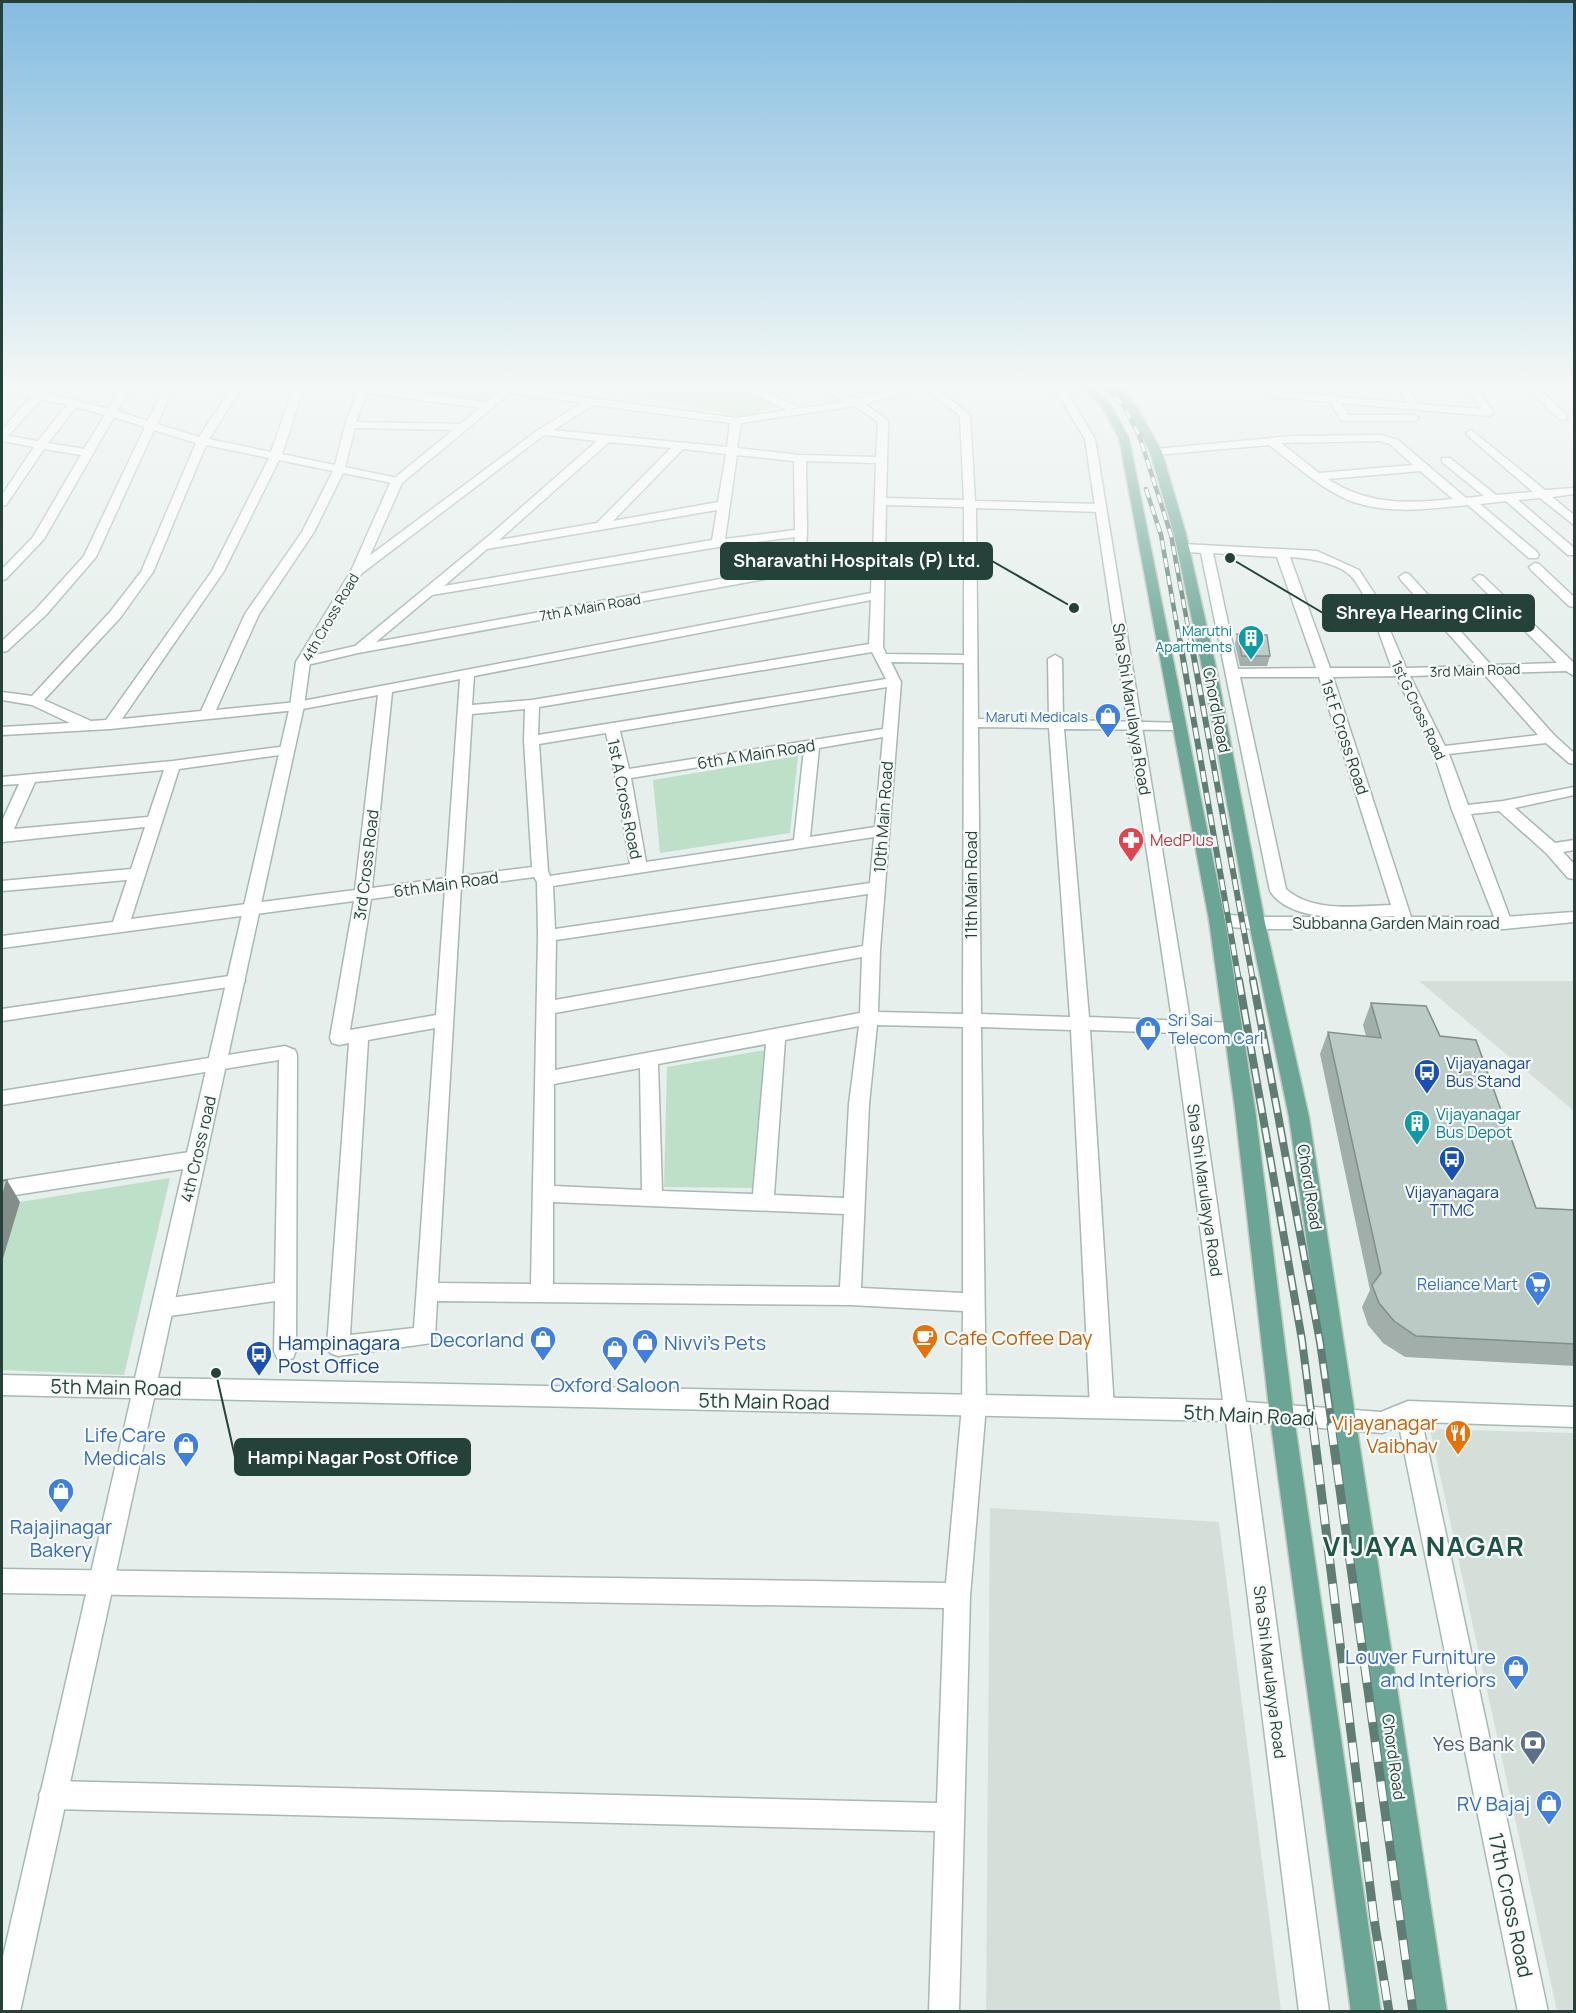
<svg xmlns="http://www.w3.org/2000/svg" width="1576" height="2013" viewBox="0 0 1576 2013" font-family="Manrope,sans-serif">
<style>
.built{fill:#d4dfda}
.green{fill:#bfe0c8}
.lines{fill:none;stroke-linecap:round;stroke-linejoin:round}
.street-casing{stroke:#a8b8b2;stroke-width:3}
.secondary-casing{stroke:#a4bbb3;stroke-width:3}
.primary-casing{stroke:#c2cac8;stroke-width:3}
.street{fill:#fff;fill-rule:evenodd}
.secondary{fill:#fff;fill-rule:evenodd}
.primary{fill:#6aa596;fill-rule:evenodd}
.rail-far3-casing{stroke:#5f7d75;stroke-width:4.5}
.rail-far2-casing{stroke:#5f7d75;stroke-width:6}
.rail-far1-casing{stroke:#5f7d75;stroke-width:8}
.rail-casing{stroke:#5f7d75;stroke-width:9}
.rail-far3{stroke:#f7fbf9;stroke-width:3;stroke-dasharray:9;stroke-linecap:butt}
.rail-far2{stroke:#f7fbf9;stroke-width:4;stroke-dasharray:11;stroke-linecap:butt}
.rail-far1{stroke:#f7fbf9;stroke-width:5;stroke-dasharray:15;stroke-linecap:butt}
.rail{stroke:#f7fbf9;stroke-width:7;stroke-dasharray:20;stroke-linecap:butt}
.wall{fill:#a1aea9}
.shaded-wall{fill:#838d89}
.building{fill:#bbcac4;stroke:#838d89;stroke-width:1.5}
.labels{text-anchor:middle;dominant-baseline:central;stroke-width:4.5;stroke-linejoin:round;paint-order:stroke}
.far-street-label{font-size:14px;fill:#24423a;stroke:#f7fbf9}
.far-culture-label{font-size:14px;fill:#0d838f;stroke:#f7fbf9;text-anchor:end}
.far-shop-label{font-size:14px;fill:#366cbe;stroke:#f7fbf9;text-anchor:end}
.street-label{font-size:16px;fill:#24423a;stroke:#f7fbf9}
.health-label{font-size:16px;fill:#be3a42;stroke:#f7fbf9;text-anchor:start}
.shop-label{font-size:16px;fill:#366cbe;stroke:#f7fbf9;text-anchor:start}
.transit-label{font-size:16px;fill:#164399;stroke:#f7fbf9;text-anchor:start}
.culture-label{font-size:16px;fill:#0d838f;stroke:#f7fbf9;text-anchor:start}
.near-food-label{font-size:20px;fill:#c56008;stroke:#f7fbf9;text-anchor:start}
.near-shop-label{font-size:20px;fill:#366cbe;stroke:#f7fbf9;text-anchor:end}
.near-transit-label{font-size:20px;fill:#164399;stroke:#f7fbf9;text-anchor:start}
.near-street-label{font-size:20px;fill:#24423a;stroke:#f7fbf9}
.near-service-label{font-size:20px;fill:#4e5e75;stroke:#f7fbf9;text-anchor:end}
.near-district-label{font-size:27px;font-weight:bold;letter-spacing:1.5px;fill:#1f5548;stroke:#f7fbf9}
.leader{fill:none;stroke:#24423a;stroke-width:2}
.callout-dot{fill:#24423a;stroke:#f7fbf9;stroke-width:2}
.callout{fill:#24423a;stroke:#24423a;stroke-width:2}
.callout-label{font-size:18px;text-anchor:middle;font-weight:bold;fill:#fff}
</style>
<rect width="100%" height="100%" fill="#e6efeb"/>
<g class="built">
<path d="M1419,981h155v130z"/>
<path d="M1430,1429l144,4v578h-17z"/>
<path d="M990,1508l229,14 62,489h-295z"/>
</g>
<g class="green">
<path d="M408,384h97l-25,19 -77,-12z"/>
<path d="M642,384h93l46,21 -37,12 -115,-23z"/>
<path d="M798,756l-8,77 -130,20 -7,-73z"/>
<path d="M771,1049l-13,139 -94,-1 3,-120z"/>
<path d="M170,1178l-46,197 -122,-5v-108l18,-60z"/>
</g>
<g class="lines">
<g class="street-casing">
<g id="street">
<path d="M2,384l37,7 69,18 9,-15 2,-10h10l-2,10 -10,17 31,10 17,-37h10l-18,40 42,13 35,-53h10l-35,55 62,13 24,-68h10l-23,70 53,11 10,-40 15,-41 129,19 5,3 -5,3 -122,-16 -11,29 107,2 5,3 -5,3 -108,-2 -10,39 52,11 6,3 -6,3 -54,-11 -29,59 -55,82 -43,96 81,-8 574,-109 1,-30 -74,10 -440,80 -55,13 -5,-1 -2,-3 2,-3 57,-13 136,-112 106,-93 -53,-6 -183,139h-8l-2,-3 2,-3 185,-138 44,-27 -78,-11v-4l4,-1 228,31 51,-8 -52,-26h14l51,24 45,-6 -35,-18h14l34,15 50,-15h23l39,31 5,86 125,3 6,4 -6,4 -124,-4 2,211 71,1 -1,-61 7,-4 7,4 1,61 122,3 2,3 -7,4 -116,-1 25,288 145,6 6,1 3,5 -3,5 -6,1 -144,-5 24,378 -4,7 -8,3 -8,-3 -4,-7 -19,-378 -90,-3 5,379 -16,190 -11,416h-30l6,-181 -882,-22 -10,-4 -4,-10 4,-10 10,-4 884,22 7,-195 -942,-15v-24l944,14 16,-177 1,-95 -113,-6 -413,-4 -2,35 -3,7 -94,13 -8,-3 -3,-7 22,-303 -10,2 -7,-2 -2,-5 24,-137 -352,47v-12l111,-14 14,-42 -125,11v-10l129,-12 14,-42 -143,15v-21l17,-37 -17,1v-8l171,-16 114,-15 5,1 2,3 -7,4 -108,15 -48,150 224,-29 23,-195 -81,15 -187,19 -108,6v-8l68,-4 -38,-18 -30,-5v-8l30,4 78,-84 31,-40 55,-129 -42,-13 -58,127 -50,58 -39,36 -5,1v-11l34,-32 48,-53 61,-129 -31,-10 -70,122 -38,40 -4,1v-11l31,-32 48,-82 -37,-6 -38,56 -4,1v-11l32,-48 -32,-6v-11l29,-34 -29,-7zM922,387l38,29 4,84 -78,-2 2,-77 -23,-17zM41,399l26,6 -29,36 -30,-5zM594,405l136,18 -3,24 -174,-17zM855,406l23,16 -2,35 -76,-2 -63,-7 4,-25zM76,407l29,8 -21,34 -36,-6zM609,442l62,6 -74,75 -98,17zM206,445l63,13 -57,113 -106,149 -15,1 -47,-21 76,-82 33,-46zM683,449l43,5 -8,48 -105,19zM737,455l57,6 1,69 -70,9zM279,460l54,11 -31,61 -57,82 -44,97 -79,8 102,-148zM806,461l70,2 -3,92 -68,9 2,-31zM886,505l78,2v148l-78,-1 -3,-7zM717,510l-5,30 -268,46 43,-37zM795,537l-3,29 -416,76 56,-47 286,-48zM871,600l-2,44 -337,56 -60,5 2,-29zM872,652l14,27 -348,56 1,-28zM891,662l73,1 -1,351 -85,-2 2,-62 21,-268zM460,679l-14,199 -74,10 20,-196zM887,687l-4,42 -254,40 -9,-38zM525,709l-1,32 8,126 -70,9 10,-162zM978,727l71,1 21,289 -89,-3zM606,733l9,42 15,89 -80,12 -2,-5 -9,-127zM883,737l-8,90 -65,10 9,-89zM804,750l-10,90 -148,22 -15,-84zM164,770l-16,47 -134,12 21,-47zM874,837l-4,46 -315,46 -2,-43zM534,877l3,5 1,54 -7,348 -93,-1 23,-396zM445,889l-9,126 -86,15 21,-131zM868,894l-5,52 -308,54 1,-60zM862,957l-2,56 -305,57v-57zM877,1025l86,2v266l-102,-5 8,-184zM859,1026l-10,78 -5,94 -70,-3 11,-155zM435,1028l-21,300 -64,7 18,-295zM766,1044l-13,150 -91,-3 -4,-127zM640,1068l2,122 -88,-4v-102zM553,1202l291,12 -4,73 -287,-3z"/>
<path d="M1258,384h12l7,7 130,12 -10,-19h10l10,20 64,5 -16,-25h10l19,29 -5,3 -148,-13 7,12h66l5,3 -5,3h-69l-4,-1 -11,-18 -56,-5z"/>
<path d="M1523,384h11l33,31v4h-8z"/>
<path d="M1471,430l74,60 29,-2v6l-22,3 22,18v10l-34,-27 -22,2 56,48v7h-6l-62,-54 -26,3 57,48 2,3 -2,3h-8l-61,-53c-39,4 -82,10 -120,-5 -29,-13 -54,-36 -79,-55l-113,10 -6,-3 6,-3 136,-13 89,-1 17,5 68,58 18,-2 -42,-34v-4h8l46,37 37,-3 -66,-57 -1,-2zM1380,441l10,3 23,21 -94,8 -38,-30zM1420,471l33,28c-45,5 -86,6 -125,-20z"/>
<path d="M1183,544l134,7 42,19 15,23 32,75 71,-2 -76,-86 -2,-3 6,-4 4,1 82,91 66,-2 -84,-84 6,-4 4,1 91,87v13l-8,-5 -67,2 55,62 20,18v11l-5,-1 -23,-20 -97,11 19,51 35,-4 71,-14v8l-59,13 40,35 19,-3v10l-11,2 11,12v15l-6,-1 -22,-25 -47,-42 -28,3 41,109 -2,4h-12l-46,-117 -19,-59 -37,-75 -63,1 79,243 -2,4h-12l-4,-8c-35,1 -102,9 -124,-25l-69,-338 -22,-2v-6zM1213,553l64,4 39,111 -78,1zM1290,557c18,1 49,6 62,20 17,20 30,66 40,91h-62zM1484,674l54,61 -93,11 -35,-70zM1240,677h79l72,228c-34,1 -78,8 -105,-16z"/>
<path d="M1535,563l4,1 35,33v10l-5,-1 -38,-36 -2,-3z"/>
<path d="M236,975l6,2 3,4 -3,4 -240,36v-12z"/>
<path d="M285,1046l10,4 2,5 -1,296 -3,7 -8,3 -8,-3 -3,-7 1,-50 -112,16 -8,-3 -3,-6 3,-6 8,-3 112,-16 4,-223 -277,45v-14z"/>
<path d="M196,1151l7,3 3,5 -3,5 -7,3 -194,30v-16z"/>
</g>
</g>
<g class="secondary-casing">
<g id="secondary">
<path d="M509,384h12l-119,99 -39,88 -53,91 -6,44 -146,672 1065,22 -50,-374 -88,-587 -27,-45 -13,-10h13l8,6 29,49 96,587 55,376 135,10 27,-11 166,6v20l-152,-5 126,590h-30l-119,-586 -17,7 -133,-11 80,590h-30l-73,-591 -1072,-23 -134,614h-18v-51l129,-563 -129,-3v-20l133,3 155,-672 6,-44 55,-91 40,-90z"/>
<path d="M1574,912v10l-70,7h-247l-40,-3 -6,-2 -2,-4 2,-4 6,-2 40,3h247z"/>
</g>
</g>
<g class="primary-casing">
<g id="primary">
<path d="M1080,384h11l20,21 18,33 96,482 30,189 39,308 87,595h-30l-81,-595 -35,-308 -26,-189 -90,-482 -16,-30z"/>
<path d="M1106,384h11l21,25 24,43 24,82 31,138 48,251 44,194 138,895h-30l-128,-895 -40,-194 -46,-251 -29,-138 -24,-82 -22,-42z"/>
</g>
</g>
<use href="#street" class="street"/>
<use href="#secondary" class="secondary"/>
<use href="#primary" class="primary"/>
<g class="rail-far3-casing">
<g id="rail-far3">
<path d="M1102,384l21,21 16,30 32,100 20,108"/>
<path d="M1146,489l15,46 19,108"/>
</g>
</g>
<g class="rail-far2-casing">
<g id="rail-far2">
<path d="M1180,641l59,340"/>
<path d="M1191,641l62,340"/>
</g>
</g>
<g class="rail-far1-casing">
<g id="rail-far1">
<path d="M1239,980l63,360 11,87"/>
<path d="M1253,980l67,362 12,85"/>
</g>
</g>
<g class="rail-casing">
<g id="rail">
<path d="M1313,1425l61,494 15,93"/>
<path d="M1331,1425l82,587"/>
</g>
</g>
<use href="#rail-far3" class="rail-far3"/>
<use href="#rail-far2" class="rail-far2"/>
<use href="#rail-far1" class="rail-far1"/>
<use href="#rail" class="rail"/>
</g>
<g class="wall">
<path d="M601,384h30l-7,5z"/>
<path d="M1237,634l33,22 -3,10h-27l-5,-22z"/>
<path d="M1371,1003l69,33 96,172 39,2v156l-170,-9 -22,-14 -15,-18 -6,-18 8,-17 -50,-236 8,-22 38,4 -3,-11z"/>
</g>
<g class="shaded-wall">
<path d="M624,384h7l-7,5z"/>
<path d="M7,1180l13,22 -18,60v-63z"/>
</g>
<g class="building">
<path d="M1237,634l30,1 3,21h-28z"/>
<path d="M1371,1003l55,3 14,30 36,4 60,168 39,2v134l-159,-8 -22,-15 -15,-18 -7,-18 9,-12 -53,-241 53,6z"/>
<path d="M7,1180l-5,19v-18z"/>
</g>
<linearGradient id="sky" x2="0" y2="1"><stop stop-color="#84bce0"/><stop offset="0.58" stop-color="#f4f8f6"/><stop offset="1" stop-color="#f4f8f6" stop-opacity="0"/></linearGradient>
<rect width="1576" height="666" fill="url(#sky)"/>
<defs>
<g id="building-pin" transform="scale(1.35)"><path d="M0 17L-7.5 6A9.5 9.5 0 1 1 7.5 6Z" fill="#0f9aa8" stroke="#f7fbf9"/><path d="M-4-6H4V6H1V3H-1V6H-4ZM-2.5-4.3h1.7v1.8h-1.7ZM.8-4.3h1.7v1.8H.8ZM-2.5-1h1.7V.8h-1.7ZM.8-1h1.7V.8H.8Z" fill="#fff"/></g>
<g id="shop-pin" transform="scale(1.35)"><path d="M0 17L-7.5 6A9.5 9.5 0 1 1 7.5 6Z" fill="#3f7fe0" stroke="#f7fbf9"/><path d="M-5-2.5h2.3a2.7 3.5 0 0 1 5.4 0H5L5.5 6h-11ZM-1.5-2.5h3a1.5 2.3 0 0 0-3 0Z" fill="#fff"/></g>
<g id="pharmacy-pin" transform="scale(1.35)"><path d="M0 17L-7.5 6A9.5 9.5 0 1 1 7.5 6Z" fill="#e0444e" stroke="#f7fbf9"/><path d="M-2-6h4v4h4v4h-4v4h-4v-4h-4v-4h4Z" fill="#fff"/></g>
<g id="bus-pin" transform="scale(1.35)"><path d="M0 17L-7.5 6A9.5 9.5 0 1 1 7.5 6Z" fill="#1a4fb4" stroke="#f7fbf9"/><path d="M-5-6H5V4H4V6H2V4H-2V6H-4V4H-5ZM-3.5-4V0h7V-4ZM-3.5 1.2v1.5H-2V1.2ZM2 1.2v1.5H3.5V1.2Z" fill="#fff"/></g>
<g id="supermarket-pin" transform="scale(1.35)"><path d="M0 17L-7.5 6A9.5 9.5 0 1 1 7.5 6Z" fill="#3f7fe0" stroke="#f7fbf9"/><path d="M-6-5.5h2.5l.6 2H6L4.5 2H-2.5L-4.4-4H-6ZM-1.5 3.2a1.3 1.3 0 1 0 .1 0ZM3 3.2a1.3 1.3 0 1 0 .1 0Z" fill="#fff"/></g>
<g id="cafe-pin" transform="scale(1.35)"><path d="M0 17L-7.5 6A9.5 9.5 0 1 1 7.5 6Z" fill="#e8710a" stroke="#f7fbf9"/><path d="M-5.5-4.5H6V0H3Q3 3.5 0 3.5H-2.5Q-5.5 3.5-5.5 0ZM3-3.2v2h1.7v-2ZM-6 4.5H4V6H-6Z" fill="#fff"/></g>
<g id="restaurant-pin" transform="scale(1.35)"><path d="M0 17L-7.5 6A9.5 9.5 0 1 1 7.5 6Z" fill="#e8710a" stroke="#f7fbf9"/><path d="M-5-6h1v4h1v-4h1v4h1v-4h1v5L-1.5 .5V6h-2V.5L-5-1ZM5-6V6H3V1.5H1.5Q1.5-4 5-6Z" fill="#fff"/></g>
<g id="bank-pin" transform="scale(1.35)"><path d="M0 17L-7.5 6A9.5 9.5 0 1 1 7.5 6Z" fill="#5c6f8a" stroke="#f7fbf9"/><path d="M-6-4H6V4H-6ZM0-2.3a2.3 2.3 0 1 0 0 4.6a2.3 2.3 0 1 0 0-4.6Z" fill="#fff"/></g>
</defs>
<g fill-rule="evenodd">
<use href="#building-pin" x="1251" y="638"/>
<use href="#shop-pin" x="1108" y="716"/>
<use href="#pharmacy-pin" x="1131" y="840"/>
<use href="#shop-pin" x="1148" y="1029"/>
<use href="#bus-pin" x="1427" y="1072"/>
<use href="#building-pin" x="1417" y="1123"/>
<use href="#bus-pin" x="1452" y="1159"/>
<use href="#supermarket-pin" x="1538" y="1284"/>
<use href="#cafe-pin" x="925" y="1337"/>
<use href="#shop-pin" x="543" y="1339"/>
<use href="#shop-pin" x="645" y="1342"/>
<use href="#shop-pin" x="615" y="1349"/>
<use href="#bus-pin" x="259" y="1354"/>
<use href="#restaurant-pin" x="1458" y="1433"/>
<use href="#shop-pin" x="186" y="1445"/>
<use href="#shop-pin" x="61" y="1491"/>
<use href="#shop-pin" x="1516" y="1668"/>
<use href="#bank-pin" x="1533" y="1743"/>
<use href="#shop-pin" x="1549" y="1803"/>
</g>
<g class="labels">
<g class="far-street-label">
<text transform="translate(590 607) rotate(-10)">7th A Main Road</text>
<text transform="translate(330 617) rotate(-60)">4th Cross Road</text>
<text transform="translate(1475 670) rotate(-2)">3rd Main Road</text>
<text transform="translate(1419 710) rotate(65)">1st G Cross Road</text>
</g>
<g class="far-culture-label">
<text x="1232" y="630">Maruthi<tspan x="1232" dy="16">Apartments</tspan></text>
</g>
<g class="far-shop-label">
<text x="1088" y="716">Maruti Medicals</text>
</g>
<g class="street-label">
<text transform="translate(1132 709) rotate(81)">Sha Shi Marulayya Road</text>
<text transform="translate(1217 710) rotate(79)">Chord Road</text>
<text transform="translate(1345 737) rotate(72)">1st F Cross Road</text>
<text transform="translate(756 754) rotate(-9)">6th A Main Road</text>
<text transform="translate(625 799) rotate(79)">1st A Cross Road</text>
<text transform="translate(883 817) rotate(-86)">10th Main Road</text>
<text transform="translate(366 865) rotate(-83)">3rd Cross Road</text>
<text transform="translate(446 884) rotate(-8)">6th Main Road</text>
<text transform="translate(971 885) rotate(-90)">11th Main Road</text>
<text x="1396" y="923">Subbanna Garden Main road</text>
<text transform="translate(198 1149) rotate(-77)">4th Cross road</text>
<text transform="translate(1310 1187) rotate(81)">Chord Road</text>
<text transform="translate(1205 1190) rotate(82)">Sha Shi Marulayya Road</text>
<text transform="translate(1270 1672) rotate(83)">Sha Shi Marulayya Road</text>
<text transform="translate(1394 1757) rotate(82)">Chord Road</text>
</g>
<g class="health-label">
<text x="1150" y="840">MedPlus</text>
</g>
<g class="shop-label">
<text x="1168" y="1020">Sri Sai<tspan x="1168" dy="18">Telecom Carl</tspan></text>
<text x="1518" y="1284" text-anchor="end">Reliance Mart</text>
</g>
<g class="transit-label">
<text x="1446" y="1063">Vijayanagar<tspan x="1446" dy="18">Bus Stand</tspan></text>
<text x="1452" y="1192" text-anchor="middle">Vijayanagara<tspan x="1452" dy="18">TTMC</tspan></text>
</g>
<g class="culture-label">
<text x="1436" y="1114">Vijayanagar<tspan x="1436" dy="18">Bus Depot</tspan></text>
</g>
<g class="near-food-label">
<text x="944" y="1337">Cafe Coffee Day</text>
<text x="1438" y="1422" text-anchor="end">Vijayanagar<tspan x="1438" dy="23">Vaibhav</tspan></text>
</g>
<g class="near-shop-label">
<text x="524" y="1339">Decorland</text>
<text x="664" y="1342" text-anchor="start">Nivvi's Pets</text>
<text x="615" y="1384" text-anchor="middle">Oxford Saloon</text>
<text x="166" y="1434">Life Care<tspan x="166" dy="23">Medicals</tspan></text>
<text x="61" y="1526" text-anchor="middle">Rajajinagar<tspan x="61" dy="23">Bakery</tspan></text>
<text x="1496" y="1656">Louver Furniture<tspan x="1496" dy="23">and Interiors</tspan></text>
<text x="1530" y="1803">RV Bajaj</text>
</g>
<g class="near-transit-label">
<text x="278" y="1342">Hampinagara<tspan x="278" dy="23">Post Office</tspan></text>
</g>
<g class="near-street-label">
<text transform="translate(116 1387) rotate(1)">5th Main Road</text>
<text transform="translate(764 1401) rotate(1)">5th Main Road</text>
<text transform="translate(1249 1415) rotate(3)">5th Main Road</text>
<text transform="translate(1511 1905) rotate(78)">17th Cross Road</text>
</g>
<g class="near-service-label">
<text x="1514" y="1743">Yes Bank</text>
</g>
<g class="near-district-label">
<text x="1424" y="1545">VIJAYA NAGAR</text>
</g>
</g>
<path class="leader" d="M1074 608L992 561M1230 558L1323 613M216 1373L235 1457"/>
<g class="callout-dot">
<circle cx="1074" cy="608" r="6"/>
<circle cx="1230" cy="558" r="6"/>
<circle cx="216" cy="1373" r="6"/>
</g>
<g class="callout">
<rect x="721" y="543" width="271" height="36" rx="6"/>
<rect x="1323" y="595" width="211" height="36" rx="6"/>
<rect x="235" y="1439" width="235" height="36" rx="6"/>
</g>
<g class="callout-label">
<text x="857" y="567">Sharavathi Hospitals (P) Ltd.</text>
<text x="1429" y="619">Shreya Hearing Clinic</text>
<text x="353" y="1464">Hampi Nagar Post Office</text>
</g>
<rect width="1576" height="2013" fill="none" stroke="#24423a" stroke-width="6"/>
</svg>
